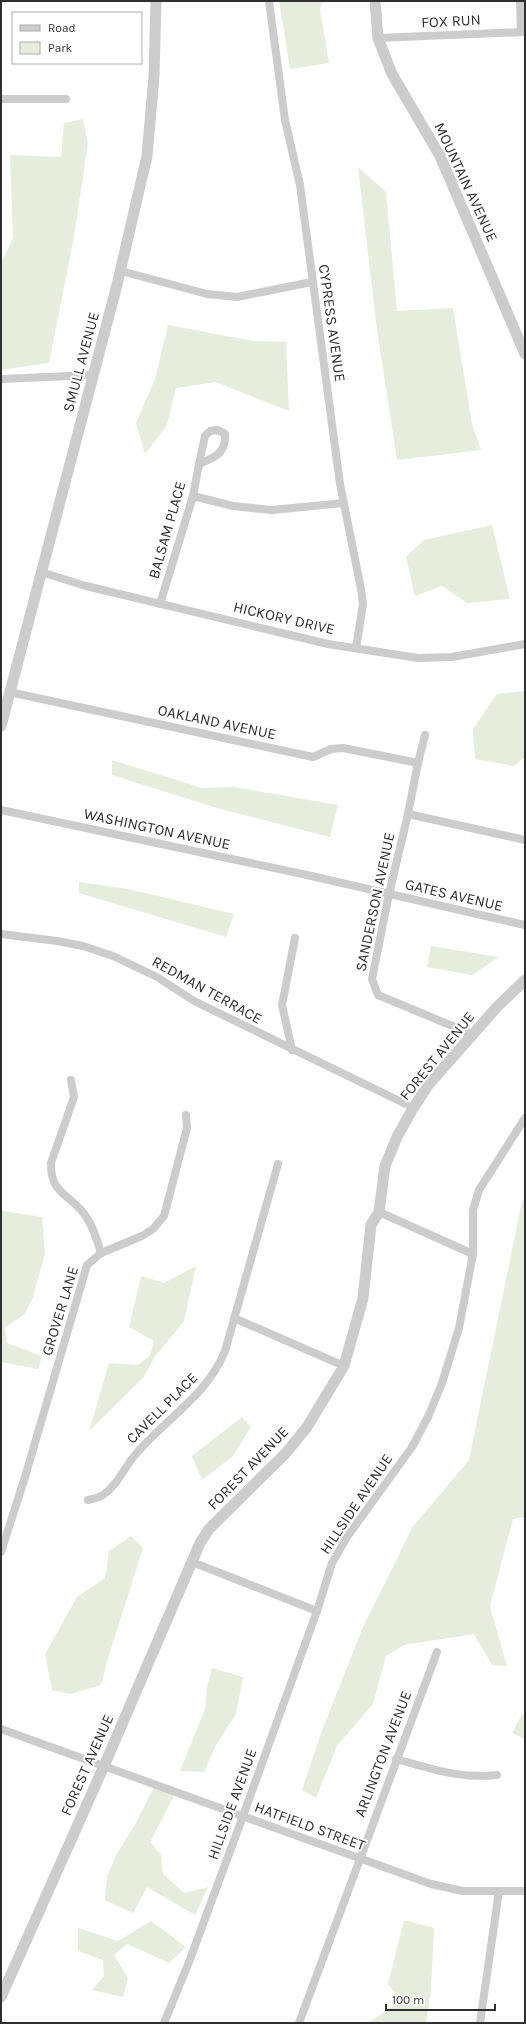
<svg xmlns="http://www.w3.org/2000/svg" width="526" height="2024" viewBox="0 0 526 2024" font-family="Karla,sans-serif">
<style>
.green{fill:#e7eddc}
.lines{fill:none;stroke-linecap:round;stroke-linejoin:round}
.minor{stroke:#ccc;stroke-width:8}
.tertiary{stroke:#ccc;stroke-width:11}
.labels{text-anchor:middle;dominant-baseline:central;stroke-width:4;stroke-linejoin:round;paint-order:stroke}
.street-label{font-size:15px;fill:#2f2f2f;stroke:#fff}
</style>
<rect width="100%" height="100%" fill="#fff"/>
<g class="green">
<path d="M279,1h43l-2,9 9,53 -39,6z"/>
<path d="M83,119l5,25 -15,98 -24,121 -48,7v-107l12,-25 -3,-83 51,2 3,-34z"/>
<path d="M358,167l28,25 11,119 56,-3 19,116 9,26 -84,10 -20,-130z"/>
<path d="M168,325l85,16 33,1 3,69 -73,-29 -40,6 -9,37 -22,29 -9,-31 19,-44z"/>
<path d="M492,525l18,74 -43,4 -25,-17 -27,10 -9,-39 18,-17z"/>
<path d="M525,691v66l-11,9 -39,-7 -2,-30 24,-35z"/>
<path d="M112,760l90,28 32,-1 104,18 -8,32 -113,-29 -105,-33z"/>
<path d="M79,882l49,7 106,25 -8,23 -147,-44z"/>
<path d="M431,946l68,11 -27,18 -45,-8z"/>
<path d="M525,1198v319l-12,2 -23,87 17,60 -15,-1 -18,-31 -70,11 -18,11 -13,48 -36,42 -21,52 -14,-8 19,-57 42,-106 49,-99 57,-68 53,-259z"/>
<path d="M1,1209l2,2 39,6 3,37 -12,43 -9,18 -19,12 2,16 35,13 -4,13 -37,-7z"/>
<path d="M196,1266l-12,55 -30,37 -11,20 -54,53 20,-68 29,2 12,-9 4,-15 -25,-14 12,-51 23,7z"/>
<path d="M242,1417l9,10 -18,29 -31,24 -10,-24z"/>
<path d="M131,1536l12,12 -34,107 -8,30 -31,9 -18,-4 -7,-36 32,-57 28,-19 4,-27z"/>
<path d="M212,1668l31,9 -7,37 -20,31 -12,27 -24,-1 25,-62 2,-22z"/>
<path d="M522,1714l3,1v24l-13,-6z"/>
<path d="M154,1787l21,7 -25,48 11,13 2,19 21,19 24,-6 -13,28 -48,-28 -14,26 -28,-13 2,-23 9,-22 19,-30z"/>
<path d="M404,1920l30,8 -3,62 -5,33h-58l33,-22 -13,-17z"/>
<path d="M151,1921l35,26 -17,16 -42,-19 -13,11 14,23 -5,19 -31,-7 12,-14 -1,-16 -25,-9v-23l40,13z"/>
</g>
<g class="lines">
<g class="minor">
<path d="M269,1l16,119 15,65 40,299 21,105 2,15 -7,44"/>
<path d="M520,1l1,31"/>
<path d="M378,38l147,-6"/>
<path d="M1,99h65"/>
<path d="M121,271l86,23 30,3 75,-15"/>
<path d="M1,379l91,-4"/>
<path d="M193,496l40,10 39,4 72,-7"/>
<path d="M41,572l45,14 242,58 90,14 34,-1 73,-13"/>
<path d="M160,604l33,-108 6,-32c16,-7 27,-10 26,-30l-7,-4 -8,1 -5,5 -6,28"/>
<path d="M9,692l304,65 18,-8 12,-1 75,15"/>
<path d="M425,735l-7,28 -10,51 -19,80 -17,85 6,16 96,40"/>
<path d="M1,810l306,65 218,50"/>
<path d="M408,814l117,26"/>
<path d="M1,934l56,7 26,5 30,10 44,21 37,24 220,107"/>
<path d="M292,1050l-10,-45 13,-67"/>
<path d="M71,1080l3,17 -23,66c-1,31 19,31 34,52 8,11 12,25 16,38"/>
<path d="M379,1212l94,42"/>
<path d="M234,1318l110,48"/>
<path d="M88,1500c5,-1 11,-2 15,-5 14,-9 21,-27 32,-40 30,-36 72,-59 90,-104l53,-187"/>
<path d="M1,1552l24,-75 62,-212 14,-12 41,-17 11,-7 11,-13 23,-88 -1,-13"/>
<path d="M192,1562l125,49"/>
<path d="M1,1729l430,155 32,7h62"/>
<path d="M396,1759c37,10 63,20 101,16"/>
<path d="M164,2023l25,-61 54,-146 74,-205 15,-48 15,-26 65,-90 16,-30 14,-34 17,-55 14,-74v-44l6,-20 46,-72"/>
<path d="M299,2023l138,-371"/>
<path d="M480,2023l19,-132"/>
</g>
<g class="tertiary">
<path d="M375,1l3,37 14,36 48,82 85,198"/>
<path d="M1,726l116,-441 30,-129 7,-80 2,-75"/>
<path d="M1,1997l103,-231 96,-223 9,-14 76,-75 22,-27 37,-61 19,-68 8,-73 8,-13 6,-46 12,-29 15,-27 17,-26 68,-77 28,-27"/>
</g>
</g>
<g class="labels">
<g class="street-label">
<text transform="translate(451 21) rotate(-3)">FOX RUN</text>
<text transform="translate(466 182) rotate(65)">MOUNTAIN AVENUE</text>
<text transform="translate(332 323) rotate(82)">CYPRESS AVENUE</text>
<text transform="translate(81 362) rotate(-75)">SMULL AVENUE</text>
<text transform="translate(167 530) rotate(-74)">BALSAM PLACE</text>
<text transform="translate(284 618) rotate(13)">HICKORY DRIVE</text>
<text transform="translate(217 722) rotate(12)">OAKLAND AVENUE</text>
<text transform="translate(157 829) rotate(12)">WASHINGTON AVENUE</text>
<text transform="translate(454 895) rotate(13)">GATES AVENUE</text>
<text transform="translate(375 902) rotate(-78)">SANDERSON AVENUE</text>
<text transform="translate(207 990) rotate(29)">REDMAN TERRACE</text>
<text transform="translate(437 1056) rotate(-51)">FOREST AVENUE</text>
<text transform="translate(60 1311) rotate(-73)">GROVER LANE</text>
<text transform="translate(162 1408) rotate(-45)">CAVELL PLACE</text>
<text transform="translate(248 1468) rotate(-46)">FOREST AVENUE</text>
<text transform="translate(356 1504) rotate(-56)">HILLSIDE AVENUE</text>
<text transform="translate(383 1754) rotate(-69)">ARLINGTON AVENUE</text>
<text transform="translate(87 1765) rotate(-66)">FOREST AVENUE</text>
<text transform="translate(232 1804) rotate(-70)">HILLSIDE AVENUE</text>
<text transform="translate(310 1826) rotate(20)">HATFIELD STREET</text>
</g>
</g>
<rect width="526" height="2024" fill="none" stroke="#2f2f2f" stroke-width="4"/>
<rect x="12" y="12" width="130" height="52" fill="#ffffff" stroke="#acacac"/>
<rect x="20" y="25" width="20" height="6" fill="#cccccc" stroke="#acacac"/>
<text x="48" y="32" font-size="12" fill="#2f2f2f">Road</text>
<rect x="20" y="42" width="20" height="12" fill="#e7eddc" stroke="#acacac"/>
<text x="48" y="52" font-size="12" fill="#2f2f2f">Park</text>
<path d="M386 2004v6h109v-6" fill="none" stroke="#2f2f2f" stroke-width="2"/>
<text x="392" y="2004" font-size="12" fill="#2f2f2f" stroke="#ffffff" stroke-width="3" paint-order="stroke">100 m</text>
</svg>
